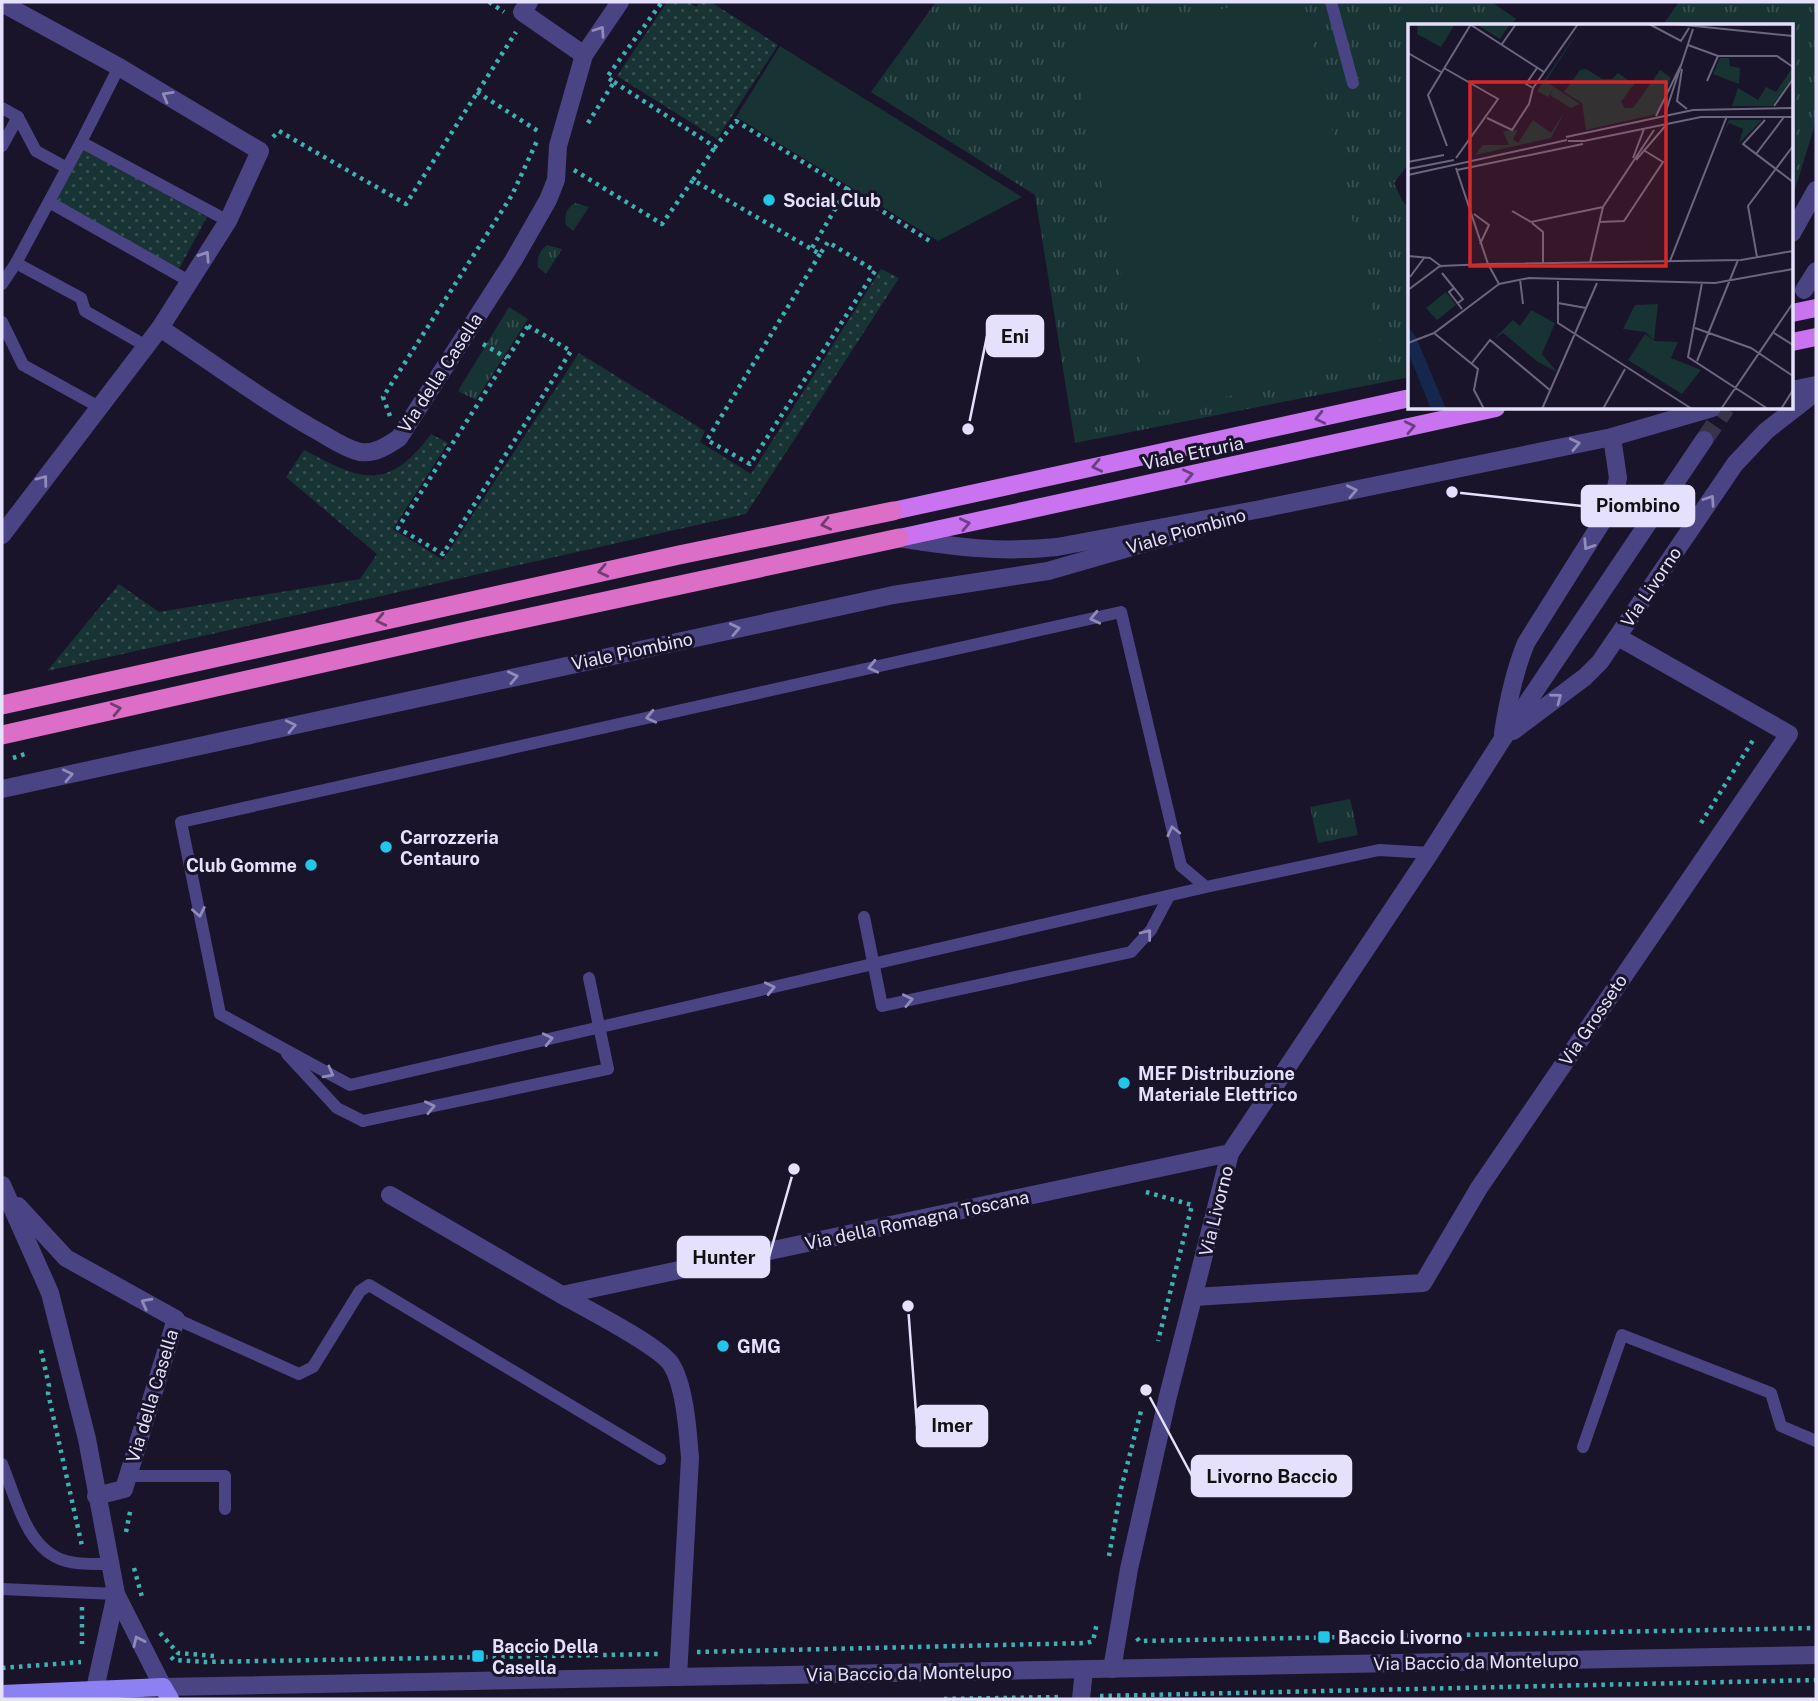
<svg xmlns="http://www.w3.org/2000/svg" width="1818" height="1701" viewBox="0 0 1818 1701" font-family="'Public Sans',sans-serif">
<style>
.grass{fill:url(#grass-tufts)}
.park{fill:url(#park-dots)}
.garden{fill:#183334}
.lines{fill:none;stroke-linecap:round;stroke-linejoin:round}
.tertiary-tunnel{stroke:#38334a;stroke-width:18;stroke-dasharray:18 9;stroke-linecap:butt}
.path{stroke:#3eb2b3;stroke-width:4.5;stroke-dasharray:3.5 5;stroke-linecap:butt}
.service{stroke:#4b4484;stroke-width:12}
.minor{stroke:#4b4484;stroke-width:18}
.tertiary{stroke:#4b4484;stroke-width:18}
.secondary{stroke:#8b81f2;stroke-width:18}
.primary{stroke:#ca73f1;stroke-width:18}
.trunk{stroke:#dd6ec8;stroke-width:19}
.service-bridge{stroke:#4b4484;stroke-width:12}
.oneway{stroke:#908bba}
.oneway2{stroke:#693f84}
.oneway3{stroke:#713c71}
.poi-dot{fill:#20c7e9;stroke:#19142a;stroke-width:2.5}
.labels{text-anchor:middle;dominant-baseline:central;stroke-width:6;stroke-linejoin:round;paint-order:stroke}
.poi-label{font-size:18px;font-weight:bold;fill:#e5e1fc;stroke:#19142a;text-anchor:start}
.street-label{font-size:18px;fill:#e5e1fc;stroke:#19142a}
.inset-road{fill:none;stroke:#6b667e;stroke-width:2}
.view{fill:#d62828;fill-opacity:0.15;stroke:#d62828;stroke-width:3.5}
.inset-edge{fill:none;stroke:#e5e1fc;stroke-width:3.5}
.leader{fill:none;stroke:#e5e1fc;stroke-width:2.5}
.callout-dot{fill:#e5e1fc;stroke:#19142a;stroke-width:2.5}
.callout{fill:#e5e1fc;stroke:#e5e1fc;stroke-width:2.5}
.callout-label{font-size:19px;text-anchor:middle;font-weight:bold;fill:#111}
</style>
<defs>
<pattern id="grass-tufts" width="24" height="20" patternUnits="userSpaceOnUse" patternTransform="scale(1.75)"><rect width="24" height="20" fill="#183334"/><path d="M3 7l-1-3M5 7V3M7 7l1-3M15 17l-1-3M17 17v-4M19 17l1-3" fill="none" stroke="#395052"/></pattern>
<pattern id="park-dots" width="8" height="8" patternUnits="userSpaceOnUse" patternTransform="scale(1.75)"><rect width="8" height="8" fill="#183334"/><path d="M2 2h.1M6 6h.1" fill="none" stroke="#395052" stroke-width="1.8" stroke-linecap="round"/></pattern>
</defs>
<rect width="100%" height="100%" fill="#19142a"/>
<g class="grass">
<path d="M936,2h556l24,17 -6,7h-100v136l-16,21 8,17 8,10v167l-335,66 -40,-248 -164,-103z"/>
<path d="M1679,2h137v119l-24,78v-173h-130z"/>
<path d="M575,203l14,4 -16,24 -7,-6c-2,-10 0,-16 9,-22z"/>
<path d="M547,245l15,4 -16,25 -8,-7c-1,-10 1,-16 9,-22z"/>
<path d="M509,307l19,12 -52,81 -18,-9z"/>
<path d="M1350,799l8,36 -40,8 -8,-36z"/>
</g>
<g class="park">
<path d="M667,2h21l8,5 4,-5h11l67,43 -61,94 -100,-63z"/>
<path d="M83,149l124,68 -28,52 -123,-69z"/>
<path d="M881,269l18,9 -153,236 -699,157 72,-87 40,28 201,-33 17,-25 -91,-77 18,-27c57,30 83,43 127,-16l17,9 -55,86 50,31 136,-207 126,78 -5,11 51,32z"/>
</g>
<g class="garden">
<path d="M1254,2h50l80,360 -232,51 -82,-371z"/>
<path d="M780,46l242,151 -84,44 -202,-124z"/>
</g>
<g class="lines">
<path class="tertiary-tunnel" d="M1704,440l22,-32"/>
<g class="path">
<path d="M489,2l15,10"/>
<path d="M614,82l101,65 21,-26 111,68 -35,59"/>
<path d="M477,92l64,41"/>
<path d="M588,123l26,-41 -7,-5 55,-75"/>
<path d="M273,137l6,-6 127,73 110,-172"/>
<path d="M574,170l88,54 31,-44 127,74 8,-12 47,29 -125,193 -43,-24 113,-186"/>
<path d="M693,180l22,-33"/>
<path d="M847,189l86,54"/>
<path d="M528,326l43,25 -128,203 -45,-26z"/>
<path d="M483,344l24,14"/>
<path d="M390,416l-7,-19 129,-202 25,-54"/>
<path d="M13,758l15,-5"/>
<path d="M1701,823l54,-86"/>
<path d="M1146,1192l46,13 -34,136"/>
<path d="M41,1350l8,36 -1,7 34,153"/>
<path d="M126,1532l5,-25"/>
<path d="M1109,1556l12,-67 21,-82"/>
<path d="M134,1568l8,29"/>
<path d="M82,1607v37"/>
<path d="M160,1633l18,20 36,3"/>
<path d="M1137,1638l2,3 677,-13"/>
<path d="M697,1652l390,-9 6,-2 4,-18"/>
<path d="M171,1657l3,3 31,2 454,-8v-3"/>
<path d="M2,1668l79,-6"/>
<path d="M1100,1696l716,-16"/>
<path d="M944,1699l119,-2"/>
</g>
<g class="service">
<path d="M1331,2l22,81"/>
<path d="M2,108l16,9 18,34 31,17"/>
<path d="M81,142l147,79"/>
<path d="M2,146l16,-29"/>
<path d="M49,202l140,79"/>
<path d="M16,263l65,35 4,13 61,35"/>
<path d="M2,284l14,-21 65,-121 38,-75"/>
<path d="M2,322l21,43 76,42"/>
<path d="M1206,887l-25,-21 -60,-254 -940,210 39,192 130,71 856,-198 173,-37 51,3"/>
<path d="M864,917l18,89 249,-54 20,-22 18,-34"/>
<path d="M287,1054l50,54 26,13"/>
<path d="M176,1319l123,55 14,-7 47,-76 9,-6 291,174"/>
<path d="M1583,1447l39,-112 149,58 10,33 35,15"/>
<path d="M2,1464c14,33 24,86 64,97 14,4 30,3 44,3"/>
<path d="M128,1476h97v33"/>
<path d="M2,1589l114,5"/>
</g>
<g class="minor">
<path d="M529,2l-7,10 62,43 36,-53"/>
<path d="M2,3l117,64 141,84 -32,70 -68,107 -158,207"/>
<path d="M160,328c53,35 105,74 161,105 12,7 25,16 39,19 15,2 27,-6 39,-14l114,-177 35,-61 8,-20 2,-34 26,-91"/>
<path d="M2,789l891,-194 155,-24 153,-44"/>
<path d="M2,1185l48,108 37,146 29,155 47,93"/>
<path d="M390,1195l172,100 668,-142"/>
<path d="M18,1206l48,52 110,61 -52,170 -28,7"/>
<path d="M562,1295c23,13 96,50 109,69 14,22 17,69 19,94l-12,219"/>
<path d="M1194,1297l229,-14 56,-95 310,-454 -171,-97"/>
<path d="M95,1689l21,-95"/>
<path d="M1081,1699l3,-29"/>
</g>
<g class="tertiary">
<path d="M1792,233l24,-43"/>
<path d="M1804,290l12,-19"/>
<path d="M1792,390l24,-5"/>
<path d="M899,538c56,9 100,15 158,9l204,-38 351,-72 100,-29"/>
<path d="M1513,731l72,-54 15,-15 135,-198 31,-33 50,-39"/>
<path d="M1503,733c5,-32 11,-61 23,-90l86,-137 6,-28 -6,-41"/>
<path d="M1112,1669l17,-100 39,-173 62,-243 200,-300 72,-113 202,-300"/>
<path d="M163,1687l1653,-32"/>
</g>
<path class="secondary" d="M2,1694l161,-7 7,12"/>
<g class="primary">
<path d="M1792,313l24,-5"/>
<path d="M1792,342l24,-5"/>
<path d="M893,511l517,-113"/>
<path d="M899,538l597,-130"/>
</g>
<g class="trunk">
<path d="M2,705l677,-150 214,-44"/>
<path d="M2,735l473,-106 424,-91"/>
</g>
<path class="service-bridge" d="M363,1121l245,-52 -19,-91"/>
</g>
<defs><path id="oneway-chevron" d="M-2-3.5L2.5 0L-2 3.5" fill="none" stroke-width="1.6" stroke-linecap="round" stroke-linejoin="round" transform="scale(1.75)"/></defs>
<g class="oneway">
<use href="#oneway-chevron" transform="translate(600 31) rotate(-56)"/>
<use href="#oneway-chevron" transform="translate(167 96) rotate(-150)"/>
<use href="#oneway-chevron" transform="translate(205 256) rotate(-57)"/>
<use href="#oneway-chevron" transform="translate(1575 444) rotate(-12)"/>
<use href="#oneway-chevron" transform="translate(43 480) rotate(-53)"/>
<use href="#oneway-chevron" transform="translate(1352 491) rotate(-12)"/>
<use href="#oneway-chevron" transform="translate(1710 500) rotate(-56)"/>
<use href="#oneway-chevron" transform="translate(1588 545) rotate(123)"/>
<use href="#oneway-chevron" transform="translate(1095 618) rotate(167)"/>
<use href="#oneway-chevron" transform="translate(735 629) rotate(-12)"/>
<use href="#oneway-chevron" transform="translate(873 667) rotate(167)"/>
<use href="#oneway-chevron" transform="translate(513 677) rotate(-12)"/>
<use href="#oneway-chevron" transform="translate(1557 698) rotate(-37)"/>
<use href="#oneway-chevron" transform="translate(651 717) rotate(167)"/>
<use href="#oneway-chevron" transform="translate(291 726) rotate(-12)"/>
<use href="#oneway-chevron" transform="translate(68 775) rotate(-12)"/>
<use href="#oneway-chevron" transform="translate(1173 831) rotate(-103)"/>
<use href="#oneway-chevron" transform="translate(199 912) rotate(79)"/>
<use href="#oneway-chevron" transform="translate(1147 934) rotate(-52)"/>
<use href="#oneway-chevron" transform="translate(770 988) rotate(-13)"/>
<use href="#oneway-chevron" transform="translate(908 1000) rotate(-12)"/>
<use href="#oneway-chevron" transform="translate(548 1039) rotate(-13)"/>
<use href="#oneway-chevron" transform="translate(329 1073) rotate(28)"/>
<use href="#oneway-chevron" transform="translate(430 1107) rotate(-12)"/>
<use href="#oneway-chevron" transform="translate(146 1303) rotate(-152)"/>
<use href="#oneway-chevron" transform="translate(138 1641) rotate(-115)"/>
</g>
<g class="oneway2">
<use href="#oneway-chevron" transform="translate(1320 418) rotate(167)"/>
<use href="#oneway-chevron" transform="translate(1410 427) rotate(-12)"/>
<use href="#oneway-chevron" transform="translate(1097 466) rotate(168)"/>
<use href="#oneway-chevron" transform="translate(1188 475) rotate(-12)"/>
<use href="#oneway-chevron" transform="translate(965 524) rotate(-12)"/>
</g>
<g class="oneway3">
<use href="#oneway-chevron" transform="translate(826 524) rotate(168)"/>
<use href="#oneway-chevron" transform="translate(603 571) rotate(168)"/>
<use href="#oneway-chevron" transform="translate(381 620) rotate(167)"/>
<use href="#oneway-chevron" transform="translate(116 709) rotate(-13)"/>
</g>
<g class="poi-dot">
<circle cx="769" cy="200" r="7"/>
<circle cx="386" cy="847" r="7"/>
<circle cx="311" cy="865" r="7"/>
<circle cx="1124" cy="1083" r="7"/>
<circle cx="723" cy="1346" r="7"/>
<rect x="1317" y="1630" width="14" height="14" rx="3.5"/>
<rect x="471" y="1649" width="14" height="14" rx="3.5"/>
</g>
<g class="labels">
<g class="poi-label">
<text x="783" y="200">Social Club</text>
<text x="400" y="837">Carrozzeria<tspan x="400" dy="21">Centauro</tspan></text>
<text x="297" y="865" text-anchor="end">Club Gomme</text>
<text x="1138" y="1073">MEF Distribuzione<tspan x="1138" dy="21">Materiale Elettrico</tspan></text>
<text x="737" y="1346">GMG</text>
<text x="1338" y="1637">Baccio Livorno</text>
<text x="492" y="1646">Baccio Della<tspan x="492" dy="21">Casella</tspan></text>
</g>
<g class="street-label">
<text transform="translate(440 373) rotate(-57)">Via della Casella</text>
<text transform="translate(1193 453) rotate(-12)">Viale Etruria</text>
<text transform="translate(1186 531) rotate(-16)">Viale Piombino</text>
<text transform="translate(1651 587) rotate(-56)">Via Livorno</text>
<text transform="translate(632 651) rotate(-12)">Viale Piombino</text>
<text transform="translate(1593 1020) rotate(-56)">Via Grosseto</text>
<text transform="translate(1216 1211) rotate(-76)">Via Livorno</text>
<text transform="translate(917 1220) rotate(-12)">Via della Romagna Toscana</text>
<text transform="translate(152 1396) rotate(-73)">Via della Casella</text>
<text transform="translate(1476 1662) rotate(-1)">Via Baccio da Montelupo</text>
<text transform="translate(909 1673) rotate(-1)">Via Baccio da Montelupo</text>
</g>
</g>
<g transform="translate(1408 24)">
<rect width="385" height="385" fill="#19142a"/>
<path d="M178,45l16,10h10l6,-6 16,11 -13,18 4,6h8l27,-38 11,8 -14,36 -71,16 -4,-27 -18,-11 16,-22z" fill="#183334"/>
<path d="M68,0h34l-10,15zM175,0l-37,57 8,6 -6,10 -11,-6zM383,46l2,7 -21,29h-40l6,-18 20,12 8,-13 10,5zM157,87l-14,27 -76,17 8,-10h26l-6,-14 15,-1 -5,9 5,4 15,-23 18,13zM321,96h33l-23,23 4,-14 -14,-6 -7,13zM38,268l10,13 -19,15 -11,-12zM123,286l24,13 -13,31 15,18 -19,-10 -35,-29 -9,6 19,-19 7,6zM237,310l10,7 23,1 -7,16 30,12 -19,24 -54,-34z" fill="#183334"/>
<path d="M10,0h37l-14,23 -24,-13zM312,34h9l1,8 10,2 -1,16 -26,-10zM203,57l9,40 -25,6 -9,-40zM146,63l26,17 -9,4 -21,-13zM250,280l-4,36 -9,-8 -22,-3 12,-24z" fill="#183334"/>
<path d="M0,303l8,10 30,72h-15l-23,-57z" fill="#15274d"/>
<path class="inset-road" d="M241,0l32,17 8,-13M267,0l118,12M63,1l73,47M94,20l14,-20M280,21l30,11h59l16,11M0,29l33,19M36,44l54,31 -42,59M129,44l-11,16 7,4 45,-64M274,45l-5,32 10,8M299,57l11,-25M366,82l19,-27M257,90l28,-85M248,92l25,-51M79,94l25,12 17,-26 4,-16M357,96l-22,24 50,38M158,113l127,-27 100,-2M160,117h16l117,-24h92M39,122l-19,-51 43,-71M348,130l28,-37M225,134l11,-29M228,136l31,-36M0,138l36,-7M48,144l32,96 253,-4 52,-9M0,145l46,-9M49,146l126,-26M0,151l159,-35M104,187l19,11 72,-15M66,190l15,11 -9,19M191,198l25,-1 39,-59 -18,-11M124,199l11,9v32M0,232l22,2 12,9M349,233l-9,-51 45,-60M262,237l57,-145M182,239l13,-56 51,-77M34,249l21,26 -5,4M2,253l14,-19M112,255l3,25M150,257v42l134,86M294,259l-14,74 80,52M91,260l30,-6 186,5 78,-14M46,264l-5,4 13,17M0,266l32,-24 48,-2 11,20 -65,49 -26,10M150,279l28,5M287,304l56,20 42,28M26,309l44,36 -4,21 10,19M366,309l19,12M289,337l41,-101M64,339l18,-23 61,51M134,385l55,-126M195,385l22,-40M313,385l72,-106M373,385l12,-19"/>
<path class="view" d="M62,58h196v184h-196z"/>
<rect width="385" height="385" class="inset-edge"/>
</g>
<path class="leader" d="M968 429L987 336M1452 492L1582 506M794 1169L769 1257M908 1306L917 1426M1146 1390L1192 1476"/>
<g class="callout-dot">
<circle cx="968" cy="429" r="7"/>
<circle cx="1452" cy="492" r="7"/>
<circle cx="794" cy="1169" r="7"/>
<circle cx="908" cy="1306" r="7"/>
<circle cx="1146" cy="1390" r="7"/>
</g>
<g class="callout">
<rect x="987" y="316" width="56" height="40" rx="7"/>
<rect x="1582" y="486" width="112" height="40" rx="7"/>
<rect x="678" y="1237" width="91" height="40" rx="7"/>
<rect x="917" y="1406" width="70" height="40" rx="7"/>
<rect x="1192" y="1456" width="159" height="40" rx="7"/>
</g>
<g class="callout-label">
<text x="1015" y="343">Eni</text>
<text x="1638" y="512">Piombino</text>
<text x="724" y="1264">Hunter</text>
<text x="952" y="1432">Imer</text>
<text x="1272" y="1483">Livorno Baccio</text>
</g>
<rect width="1818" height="1701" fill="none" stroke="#e5e1fc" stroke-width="7"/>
</svg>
